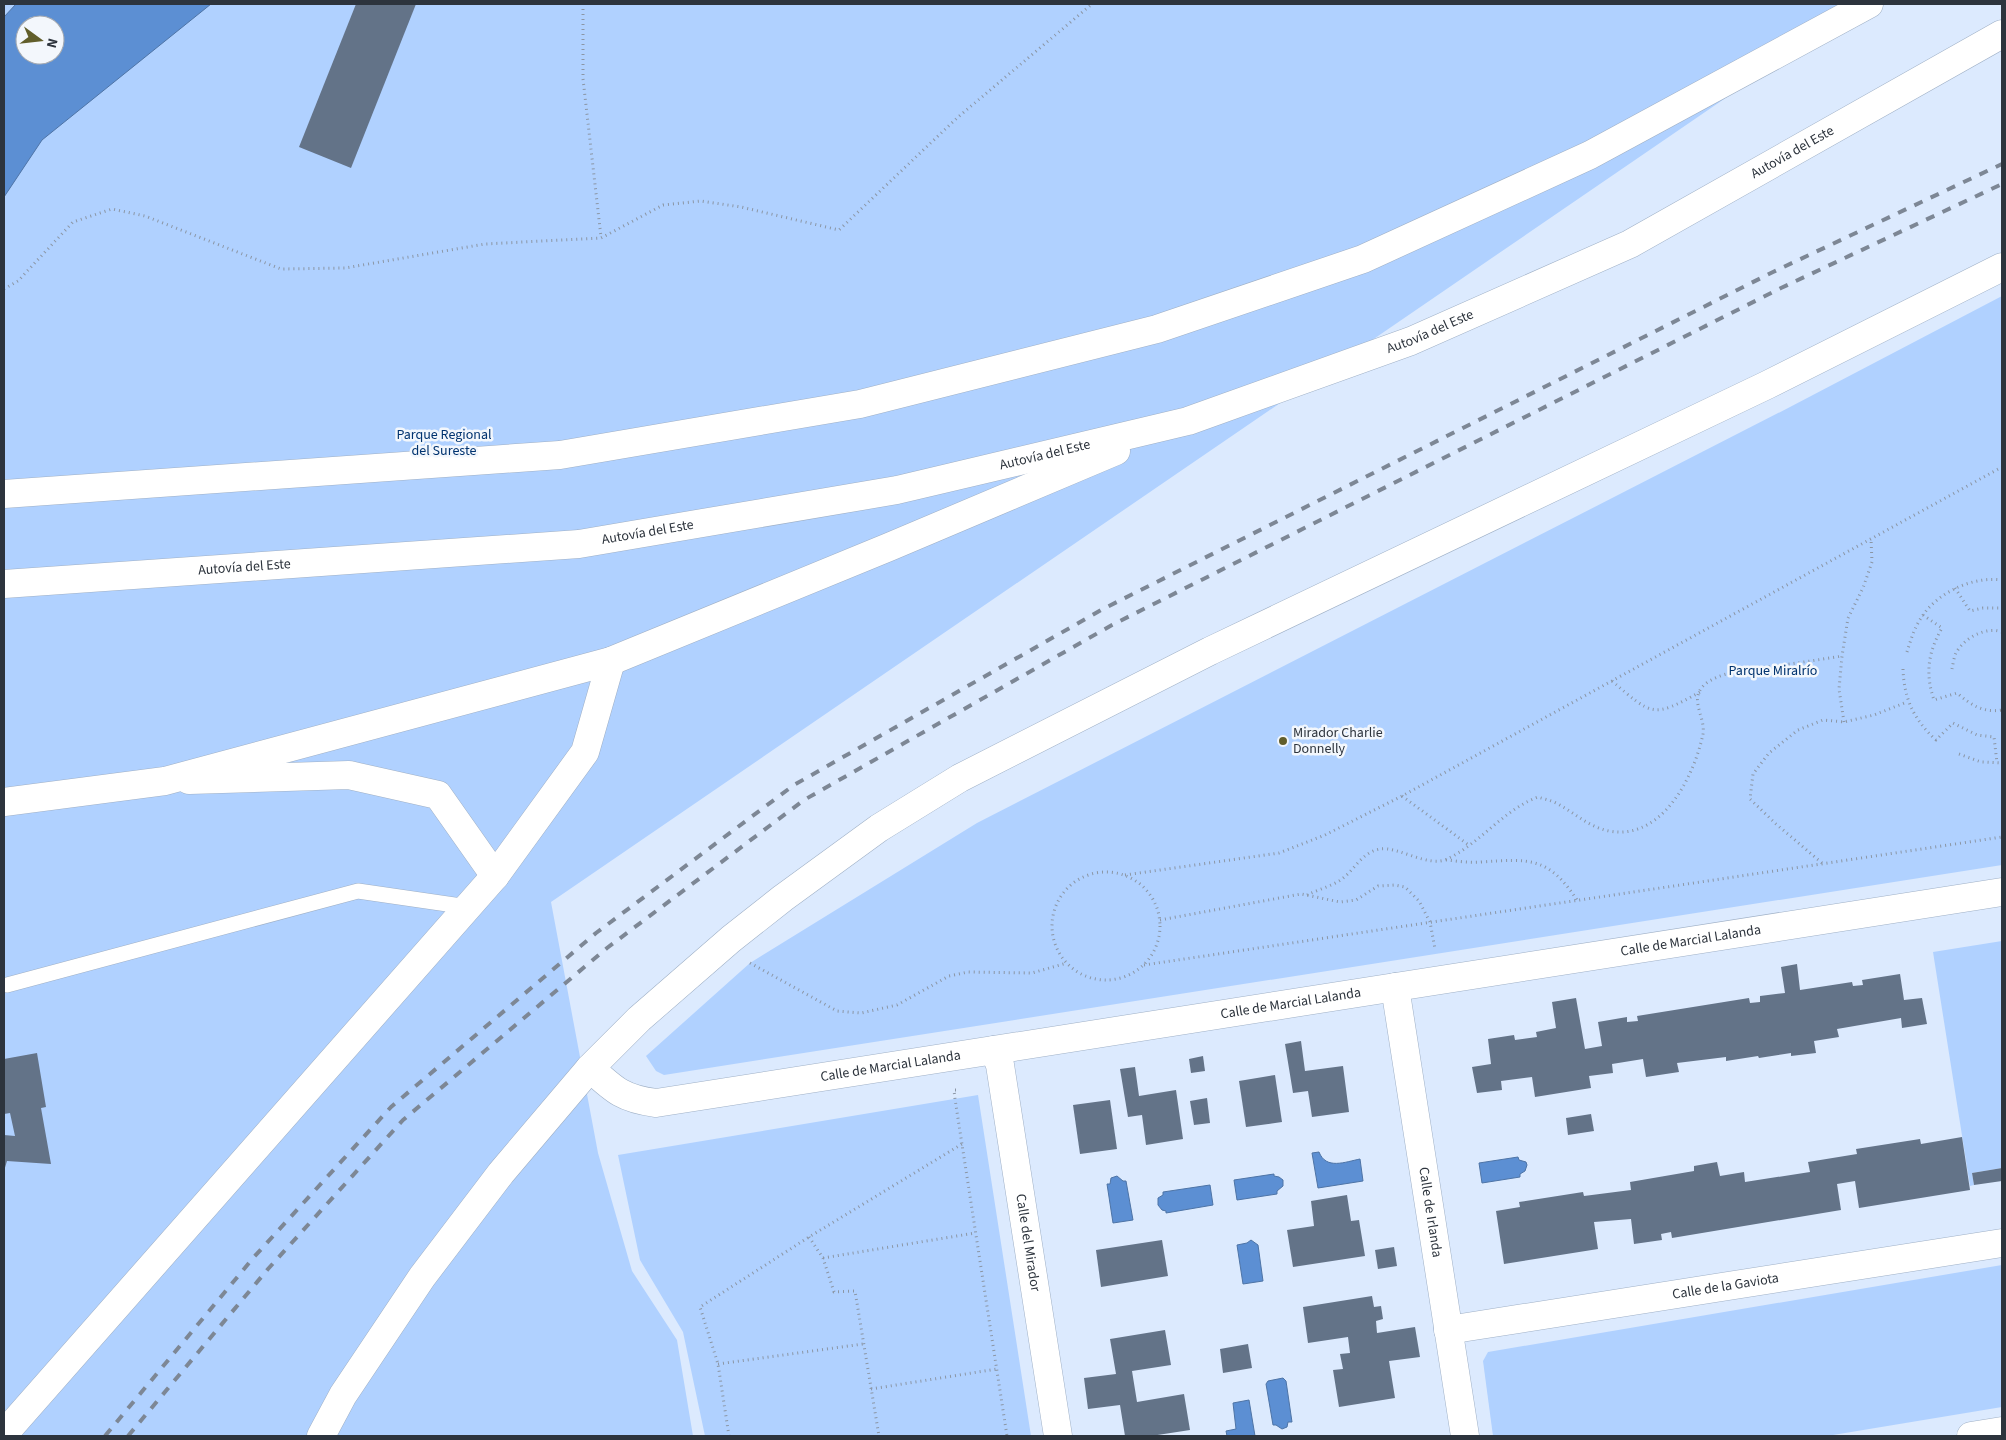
<svg xmlns="http://www.w3.org/2000/svg" width="2006" height="1440" viewBox="0 0 2006 1440" font-family="'Source Sans 3',sans-serif">
<style>
.green{fill:#b0d1ff;fill-rule:evenodd}
.water{fill:#5c8fd3;stroke:#4e74a6;fill-rule:evenodd}
.building{fill:#637388}
.lines{fill:none;stroke-linecap:round;stroke-linejoin:round}
.service-casing{stroke:#9fb0c6;stroke-width:16}
.minor-casing{stroke:#9fb0c6;stroke-width:29}
.motorway-casing{stroke:#9fb0c6;stroke-width:29}
.path{stroke:#8b96a5;stroke-width:3;stroke-dasharray:1 4;stroke-linecap:butt}
.service{stroke:#fff;stroke-width:15}
.minor{stroke:#fff;stroke-width:28}
.motorway{stroke:#fff;stroke-width:28}
.rail{stroke:#7d8795;stroke-width:4;stroke-dasharray:9 9;stroke-linecap:butt}
.poi-dot{fill:#615e2b;stroke:#f3f7fc;stroke-width:2}
.labels{text-anchor:middle;dominant-baseline:central;stroke-width:5;stroke-linejoin:round;paint-order:stroke}
.street-label{font-size:14px;fill:#2d343d;stroke:#f3f7fc}
.park-label{font-size:14px;fill:#00336f;stroke:#f3f7fc}
.poi-label{font-size:14px;fill:#2d343d;stroke:#f3f7fc;text-anchor:start}
</style>
<rect width="100%" height="100%" fill="#dceafe"/>
<g class="green">
<path d="M4,4h1859l-1312,898 47,251 34,118 45,69 16,96h-689zM25,25h30v30h-30z"/>
<path d="M2002,296v569l-1338,210 -8,-4 -10,-15 104,-93 227,-140 813,-416z"/>
<path d="M2002,941v227l-30,5 2,12 -4,1 -37,-234z"/>
<path d="M978,1095l53,341h-326l-22,-104 -43,-72 -22,-105z"/>
<path d="M2002,1265v142l-175,29h-334l-10,-75 5,-9z"/>
</g>
<g class="water">
<path d="M16,4h195l-169,136 -38,57v-180zM25,25h30v30h-30z"/>
<path d="M1319,1152c7,18 26,10 41,7l3,22 -45,7 -6,-35z"/>
<path d="M1518,1157l1,3 7,2 1,3 -2,6 -5,3v3l-38,6 -3,-20z"/>
<path d="M1274,1174v2l5,1 4,3v6l-6,5v3l-40,6 -3,-20z"/>
<path d="M1117,1176l6,5h3l7,39 -20,3 -6,-39h3l1,-6z"/>
<path d="M1210,1185l3,20 -47,8v-2l-4,-1 -4,-5v-7l5,-3v-3z"/>
<path d="M1251,1240l7,5 5,36 -20,3 -6,-39 10,-2z"/>
<path d="M1283,1378l3,3 6,41h-4l-1,5 -5,2 -6,-4h-3l-7,-41 2,-3z"/>
<path d="M1249,1400l6,36h-28l-1,-5 10,-2 -3,-26z"/>
</g>
<g class="building">
<path d="M356,4h60l-65,164 -52,-21z"/>
<path d="M1797,964l3,26 52,-8 1,4 10,-1 -1,-5 38,-6 4,26 18,-2 5,26 -25,4 -1,-10 -64,11 2,8 -25,4 2,12 -25,3v-3l-32,5 -1,-2 -32,5v-4l-49,6 2,9 -33,5 -3,-18 -31,5 1,9 -24,3 2,12 -56,9 -3,-20 -31,4 1,9 -25,3 -5,-26 19,-3 -3,-25 26,-4 1,5 22,-3 -1,-5 20,-4 -4,-26 24,-4 9,51 17,-3 -4,-24 29,-5v5l11,-1 -1,-5 112,-18 1,5 10,-1v-6l25,-3 -4,-26z"/>
<path d="M1301,1041l4,30 38,-5 6,46 -37,5 -4,-26 -15,2 -8,-49z"/>
<path d="M37,1053l9,54 -5,1 10,56 -44,-3 -3,10v-36l11,1 -5,-23 -6,1v-55z"/>
<path d="M1203,1056l2,15 -14,2 -2,-14z"/>
<path d="M1135,1067l4,29 37,-6 7,49 -37,6 -4,-30 -14,2 -8,-48z"/>
<path d="M1275,1075l7,47 -36,5 -7,-46z"/>
<path d="M1207,1098l3,25 -16,2 -4,-24z"/>
<path d="M1110,1100l7,49 -37,5 -7,-49z"/>
<path d="M1591,1114l3,17 -26,4 -2,-17z"/>
<path d="M1962,1137l8,53 -111,18 -4,-27 -18,3 4,26 -169,28 -1,-6 -10,2 1,6 -28,4 -3,-25 -37,3 4,27 -94,15 -8,-53 24,-4 -1,-5 64,-10 1,4 47,-6 -1,-8 64,-11v-5l23,-4 3,14 24,-4 1,10 65,-10 -2,-10 49,-8 -1,-5 64,-10 1,5z"/>
<path d="M2002,1168v13l-28,4 -2,-12z"/>
<path d="M1347,1195l4,26 8,-1 6,36 -72,11 -6,-37 27,-4 -3,-25z"/>
<path d="M1162,1240l6,36 -67,11 -5,-37z"/>
<path d="M1394,1247l3,19 -19,3 -3,-19z"/>
<path d="M1372,1296l2,11 7,-1 2,13 -7,2 1,12 38,-6 5,30 -31,4 6,37 -56,9 -6,-37 10,-1 -3,-15 10,-1 -2,-16 -40,6 -5,-36z"/>
<path d="M1165,1330l6,35 -39,6 5,31 47,-8 6,36 -39,6h-26l-5,-31 -32,4 -4,-31 32,-4 -6,-35z"/>
<path d="M1248,1344l4,24 -29,5 -3,-24z"/>
</g>
<g class="lines">
<g class="service-casing">
<path id="service" d="M7,985l351,-94 110,16"/>
</g>
<g class="minor-casing">
<g id="minor">
<path d="M189,780l160,-5 89,20 57,81"/>
<path id="s1" d="M1395,987l70,449"/>
<path id="s2" d="M994,1050l6,15 58,371"/>
<path id="s3" d="M590,1068c24,22 33,31 66,35l1346,-211"/>
<path id="s4" d="M1448,1330l554,-87"/>
<path d="M4,1434l491,-558 90,-124 26,-91"/>
<path d="M321,1436l22,-41 79,-118 79,-104 89,-105 49,-49 92,-80 52,-41 96,-70 81,-50 250,-127 557,-266 235,-118"/>
<path d="M1971,1436l31,-5"/>
</g>
</g>
<g class="motorway-casing">
<g id="motorway">
<path d="M4,494l556,-39 300,-51 297,-75 206,-70 227,-104 279,-151"/>
<path id="s5" d="M4,584l575,-40 318,-54 291,-69 223,-80 219,-97 372,-210"/>
<path d="M4,802l161,-21 446,-120 278,-114 227,-96"/>
</g>
</g>
<g class="path">
<path d="M583,4v75l18,158"/>
<path d="M4,289l14,-8 55,-59 39,-13 33,7 136,53 64,-1 140,-24 116,-6 62,-33 38,-4 40,6 98,23 118,-112 135,-114"/>
<path d="M1955,588l15,23 13,-3h19"/>
<path d="M1923,615l19,13c-14,24 -17,46 -8,72l23,-7c14,12 26,20 45,17"/>
<path d="M1907,652c4,-13 8,-26 16,-37 16,-23 50,-39 79,-35"/>
<path d="M1903,669c1,30 11,51 33,71l17,-17 24,12 17,2 3,26"/>
<path d="M1952,669c1,-5 2,-12 4,-16 8,-15 30,-27 46,-21"/>
<path d="M1612,681c40,34 40,38 88,11"/>
<path d="M1844,722l-5,-33 3,-33 6,-38 15,-30 9,-26 -1,-23"/>
<path d="M1959,754l22,8 21,1"/>
<path d="M1402,796l68,50"/>
<path d="M1446,860c11,1 23,3 35,2 48,-3 67,-6 96,38"/>
<path d="M1822,863l-46,-39 -26,-25 3,-25 16,-21 29,-23 25,-10 21,2 30,-7 33,-13"/>
<circle cx="1106" cy="926" r="54"/>
<path d="M1125,875l154,-22 46,-18 77,-39 600,-329"/>
<path d="M1307,895c10,-5 22,-8 32,-14 15,-9 22,-29 41,-32 18,-3 48,19 67,10 34,-16 56,-49 91,-62 6,2 12,3 18,6 18,9 32,24 53,28 53,10 85,-54 94,-97 3,-18 -17,-37 5,-52 17,-11 40,-12 59,-15 25,-3 50,-7 75,-11"/>
<path d="M1160,920l141,-26 39,8 16,-2 22,-14 17,-1 10,2 14,14 11,21 5,27"/>
<path d="M750,963l87,48 24,2 36,-8 52,-29 19,-4 64,1 35,-10"/>
<path d="M1144,965l858,-128"/>
<path d="M956,1090h-2l1,9 52,337"/>
<path d="M809,1237l14,21 11,34 21,-1 24,145"/>
<path d="M823,1258l152,-25"/>
<path d="M718,1364l145,-20"/>
<path d="M871,1389l126,-20"/>
<path d="M729,1436l-11,-72 -18,-57 109,-70 153,-93"/>
</g>
<use href="#service" class="service"/>
<use href="#minor" class="minor"/>
<use href="#motorway" class="motorway"/>
<g class="rail">
<path d="M105,1436l149,-179 137,-150 205,-174 198,-148 309,-176 670,-337 229,-108"/>
<path d="M128,1436l140,-167 135,-149 204,-172 197,-148 308,-175 669,-337 221,-104"/>
</g>
</g>
<circle class="poi-dot" cx="1283" cy="741" r="5"/>
<g class="labels">
<g class="street-label">
<text stroke="none"><textPath href="#s5" startOffset="1861">Autovía del Este</textPath></text>
<text stroke="none"><textPath href="#s5" startOffset="1456">Autovía del Este</textPath></text>
<text stroke="none"><textPath href="#s5" startOffset="1051">Autovía del Este</textPath></text>
<text stroke="none"><textPath href="#s5" startOffset="646">Autovía del Este</textPath></text>
<text stroke="none"><textPath href="#s5" startOffset="241">Autovía del Este</textPath></text>
<text stroke="none"><textPath href="#s3" startOffset="1124">Calle de Marcial Lalanda</textPath></text>
<text stroke="none"><textPath href="#s3" startOffset="719">Calle de Marcial Lalanda</textPath></text>
<text stroke="none"><textPath href="#s3" startOffset="314">Calle de Marcial Lalanda</textPath></text>
<text stroke="none"><textPath href="#s1" startOffset="228">Calle de Irlanda</textPath></text>
<text stroke="none"><textPath href="#s2" startOffset="196">Calle del Mirador</textPath></text>
<text stroke="none"><textPath href="#s4" startOffset="281">Calle de la Gaviota</textPath></text>
</g>
<g class="park-label">
<text x="444" y="435">Parque Regional<tspan x="444" dy="16">del Sureste</tspan></text>
<text x="1773" y="671">Parque Miralrío</text>
</g>
<g class="poi-label">
<text x="1293" y="733">Mirador Charlie<tspan x="1293" dy="16">Donnelly</tspan></text>
</g>
</g>
<rect width="2006" height="1440" fill="none" stroke="#2d343d" stroke-width="10"/>
<g transform="translate(40 40) rotate(105)"><circle r="24" fill="#f3f7fc" stroke="#a4a9b0"/>
<path d="M0-4L9 19L0 12L-9 19Z" fill="#615e2b"/>
<text y="-8" font-size="14" font-weight="bold" text-anchor="middle" fill="#2d343d">N</text>
</g>
</svg>
